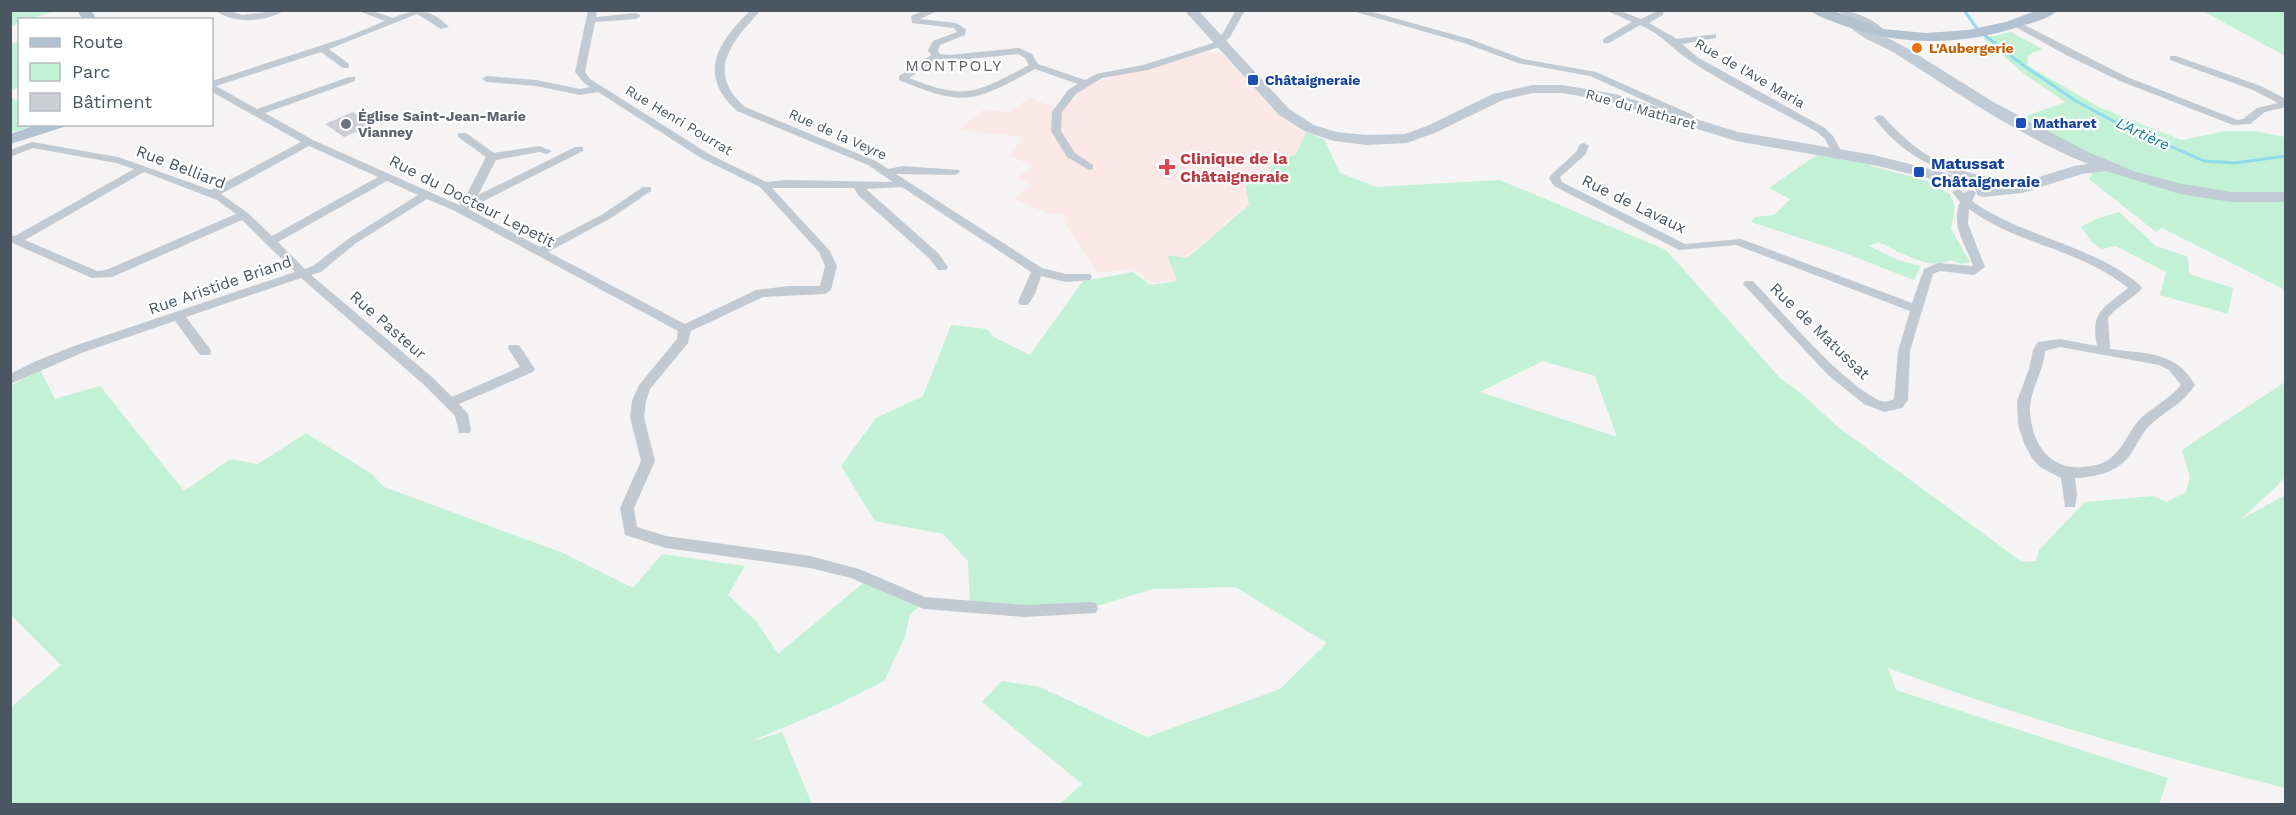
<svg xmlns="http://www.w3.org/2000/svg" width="2296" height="815" viewBox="0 0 2296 815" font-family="'Work Sans',sans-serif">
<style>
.medical{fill:#fce8e6}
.green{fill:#c3f1d5;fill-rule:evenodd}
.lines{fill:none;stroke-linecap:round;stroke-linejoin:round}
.stream{stroke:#90daee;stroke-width:3}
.building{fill:#cdcfd5}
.street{fill:#c1cad2;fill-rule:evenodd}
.secondary{fill:#c1cbd6;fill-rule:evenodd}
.primary{fill:#b3c2d1;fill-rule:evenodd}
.food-dot{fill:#e8710a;stroke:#fff;stroke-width:2}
.transit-dot{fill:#1a4fb4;stroke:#fff;stroke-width:2}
.worship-dot{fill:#6b7280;stroke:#fff;stroke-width:2}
.health-dot{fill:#e0444e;stroke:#fff;stroke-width:2}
.labels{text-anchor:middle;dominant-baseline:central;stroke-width:4.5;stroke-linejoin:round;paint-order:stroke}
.far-food-label{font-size:14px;font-weight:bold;fill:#c56008;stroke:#fff;text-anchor:start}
.far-street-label{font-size:14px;fill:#4a5661;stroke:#fff}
.far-transit-label{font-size:14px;font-weight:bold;fill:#164399;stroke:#fff;text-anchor:start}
.far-worship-label{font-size:14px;font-weight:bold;fill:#5b616d;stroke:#fff;text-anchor:start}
.far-water-label{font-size:15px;font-style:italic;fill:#0c7c9b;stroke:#fff}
.far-quarter-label{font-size:16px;letter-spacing:1.5px;fill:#5f6368;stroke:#fff}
.health-label{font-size:16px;font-weight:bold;fill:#be3a42;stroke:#fff;text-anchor:start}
.transit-label{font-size:16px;font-weight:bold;fill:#164399;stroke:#fff;text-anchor:start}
.street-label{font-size:16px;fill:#4a5661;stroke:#fff}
</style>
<rect width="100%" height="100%" fill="#f5f3f3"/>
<path class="medical" d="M1204,52h16l62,67 24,15 -5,34 -76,54 -3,7 -38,28 -9,23 -25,3 -16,-15 -37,5 -31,-48 -3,-11h-14l-35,-15 17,-13 -13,-9 15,-11 -23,-10 13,-19 -65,-7 25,-20 26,2 20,-14 25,9h10l22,-21 31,-11 32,-5z"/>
<g class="green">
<path d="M10,11l1,-1 44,1 -25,8 -10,1 -1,3 -8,3z"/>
<path d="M2203,11h82v45z"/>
<path d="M2011,32l31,17 -14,6 -1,10 72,42 82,33 45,-9h28l31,6v153l-123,-62 -6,4 -67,-53 10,-17 -75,-45 41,-15 -42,-29 -40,-35z"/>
<path d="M19,41v46l-8,3v-46z"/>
<path d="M10,96l9,7 -2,1 2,2 1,18 17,2 -26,6z"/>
<path d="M1306,132l18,7 16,34 36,14 124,-7 166,70 114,128 23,17 35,32 184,135 14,-1 3,-11 46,-48 68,-6 14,6 19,-10 4,-15 -8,-27 103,-68v104l-2,-8 -6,8 -37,34 45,-25v293c-134,-34 -267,-71 -397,-120l8,22 272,88 -9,26h-1099l22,-20 -100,-82 20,-21 38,6 107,50 133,-48 47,-46 -92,-56 -82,2 -63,19 -120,-1 -2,-46 -25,-27 -68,-13 -34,-55 35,-48 47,-22 28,-71 36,4 7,8 36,18 53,-74 50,-9 17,13 27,-4 -10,-26 20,3 62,-53 -5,-27 28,2 -2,-14 26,-12zM1543,361l52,15 22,61 -137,-45z"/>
<path d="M1818,154l52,9 1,3 54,14 25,14 5,13 -4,22 19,33 -9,2 -11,-4c-20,12 -51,-9 -71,-18l-10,4 29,14 23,6 -7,14 -80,-31 -83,-27 4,-5 19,-2 16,-16 -21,-11z"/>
<path d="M2119,212l37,34 32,11 1,17 44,14 -5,26 -68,-19 6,-23 -50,-26 -14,3 -10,-7 -11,-15 15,-8z"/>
<path d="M40,370l15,29 45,-13 84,105 46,-32 28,5 48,-31 66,41 12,13 179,66 70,35 29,-34 83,12 -17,29 29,27 21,32 90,-75 56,24 -14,11 -5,23 -21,44 -52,26 -85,36 35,-11 30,72h-801v-97l50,-42 -50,-50 -1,-229z"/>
</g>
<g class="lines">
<path class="stream" d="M1964,10l14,20 45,35 53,36 37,20 91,40 31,2 51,-7"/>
</g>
<path class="building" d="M353,112l16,11 -5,3 2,2 -22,9 -19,-13z"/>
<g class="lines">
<g class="street">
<path d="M215,10h12l15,5 43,-5c-19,12 -52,15 -70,0z"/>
<path d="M356,10h14l23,8c24,-10 36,-10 56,9l-8,2 -24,-15 -88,35 20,15v4h-6l-22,-16 -105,34 41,23 92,-32h6v4l-90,32 48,27 146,65 2,-1 -4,-3 10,-7 19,-37 -28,-20v-4h8l28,20 45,-7 13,5 -5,3 -8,-2 -43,8 -18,35 97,-48h8v4l-115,58 72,38 63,-33 40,-27h8v4l-40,27 -63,34 137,72 71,-34 33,-4h31l5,-20 -6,-14 -59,-65 -59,-29 -103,-66 -18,3 -44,-9 -49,-4 -5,-3 5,-3 49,4 44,9 10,-2 -6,-4 -9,-11 13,-62h9l-1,7 40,-4 5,3 -5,3 -41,3 -10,50 5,7 119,75 57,28 21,-2 106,2 -25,-17 -131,-54c-40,-35 -20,-69 14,-101h10c-28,31 -57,61 -16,97l131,54 12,8 15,-3 56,4 1,2 -5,3 -59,-1 146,94 24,6h24l2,3 -2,3 -24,2 -25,-6 -6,18 -7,11h-8l-2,-3 13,-30 -129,-85 -36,2 72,64 10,14 -2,3h-8l-8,-11 -71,-63 -5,-8h-82l58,63 7,15 -6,24 -6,4 -62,3 -72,34 -3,12 -38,46 -4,12 -2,16 11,44 -21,47 3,19 29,9 144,20 49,13 66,28 100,8 65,-3 6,1 2,5 -2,5 -71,4 -101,-8 -73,-31 -41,-10 -144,-20 -41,-13 -5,-27 21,-47 -11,-44 2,-16 7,-16 38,-46 1,-8 -223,-120 -28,-12 -71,44 -35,29 -10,3 121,102 20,20 68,-30 -12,-19 1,-3h10l16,24 -2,3 -74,32 9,10 3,16 -2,3h-10l-4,-17 -33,-33 -121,-105 -115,39 24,32 1,3 -1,3h-10l-25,-34 -91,31 -74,32v-10l26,-13 38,-15 221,-74 -53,-52 -130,57 -20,1 -82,-36v-7l5,1 119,-67 -18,-6 -83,-15 -23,9v-7l22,-8 86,15 93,33 90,-48 -89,-50v-11l132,-43 41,-17zM309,146l69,31 -106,59 -24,-23 -27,-19zM144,172l73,28 19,14 -130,56 -9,1 -72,-31zM387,181l31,14 -70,44 -35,27 -8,3 -27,-27z"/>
<path d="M925,10h14l-19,9 36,4 10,6 -1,6 -25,10 -2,5 2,4 9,1 70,-7 13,6 6,10 47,16 11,-6 47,-9 70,-22 10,-10 13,-23h9l-15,27 -11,10 -71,23 -46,8 -26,16 -14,18 -1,19 14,22 18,12v4l-4,1 -22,-13 -16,-26 1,-19 16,-22 10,-6 -43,-15c-62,34 -71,38 -136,11v-4l32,-21 -3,-5 5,-9 24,-9 -3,-4 -42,-5 -1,-7zM1018,54l7,4 4,7c-54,28 -62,36 -120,13l29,-19 11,2z"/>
<path d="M1349,10h16l105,29 53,20 73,13 97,43 4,8 -1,2h-8l-3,-6 -95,-43 -72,-13 -54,-20z"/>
<path d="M1605,10h13l23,9 16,-8h6v4l-14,8 28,16 39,-5v4l-34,6 15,13 128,71 8,8 9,17 -5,3 -4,-1 -8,-16 -8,-7c-41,-23 -85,-44 -125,-70 -19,-12 -30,-28 -52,-37l-31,18h-6v-4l29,-17z"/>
<path d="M1834,10c18,0 40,8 52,22l-8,2 -7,-7z"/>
<path d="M2015,20l112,57 111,43 5,-1 14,-11 21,-5 -25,-13 -83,-30v-4h6l85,30 25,13v8l-21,5 -15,12 -17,1 -113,-44 -54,-26 -54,-30 -2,-2z"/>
<path d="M1298,76l5,3 -2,2 -43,7 -5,-3 5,-3z"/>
<path d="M1879,115l4,1c48,54 77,54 143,70l2,2 -6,3c-61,-13 -108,-21 -148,-73z"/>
<path d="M1584,143l5,3 -3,8 -26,23 2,5 123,62 56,-5 171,64 12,-34 14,-6 35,3c-7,-22 -23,-40 -13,-64l-8,-10 6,-3 6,4 6,-3 4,1 2,2 -4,8c52,37 119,43 168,84l2,3 -2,3 -26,20 -6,7 2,31c34,5 65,1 85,36 -11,18 -30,26 -45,40 -8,8 -12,18 -18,27 -12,20 -35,25 -57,26l2,17 -2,12h-10l-4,-29 -21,-11 -8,-9 -8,-15 -6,-18 -1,-24 12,-32 4,-19 5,-8 22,-3 37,7c-7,-35 7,-38 31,-58 -47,-39 -111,-43 -159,-79l-1,15 17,43 -11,8 -34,-4 -7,3 -23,77 -2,49 -6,8 -18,4 -20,-8 -36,-29 -85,-91 2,-3h8c34,36 79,91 120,116 7,5 14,6 21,2l4,-48 12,-40 -174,-66 -57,5 -125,-64 -5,-8 2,-3 26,-24 3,-7zM2060,347l99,18 10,5 12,15c-11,13 -26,21 -39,32 -12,11 -17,29 -30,40 -8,7 -18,9 -29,10 -34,3 -51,-24 -53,-55 -1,-22 14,-40 15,-61z"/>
</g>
<path class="secondary" d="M1184,10h14l91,99 25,16 22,7 30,3 39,-1 22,-8 66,-32 39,-9h30l53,9 123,38 136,23 123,31 23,-3 54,-17 14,-2c-69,-28 -130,-71 -192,-110 -15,-10 -35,-14 -47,-29l7,-4 49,26 90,56 93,49 48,20 46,12 50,8h54v10h-54l-52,-8 -74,-23 -24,3 -60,19 -39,4 -6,-2 -1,-5 -102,-25 -138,-24 -128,-40 -46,-8h-30l-29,7 -66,32 -30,11 -41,2 -32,-4 -30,-10 -25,-16z"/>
<g class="primary">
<path d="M77,10h14l6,10h-14z"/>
<path d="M1810,10h21l52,19 43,4 42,-3 38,-8 32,-12h20c-8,8 -23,12 -34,15 -60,21 -125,22 -185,-1 -9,-4 -22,-7 -29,-14z"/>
<path d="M40,124h26l-2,3 -54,17v-10z"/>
</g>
</g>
<circle class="food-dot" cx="1917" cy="48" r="6"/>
<g class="transit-dot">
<rect x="1247" y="74" width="12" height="12" rx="3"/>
<rect x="2015" y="117" width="12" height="12" rx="3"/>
<rect x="1913" y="166" width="12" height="12" rx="3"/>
</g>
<circle class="worship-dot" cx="346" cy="124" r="6"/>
<path class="health-dot" d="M1164 158h6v6h6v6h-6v6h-6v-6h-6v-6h6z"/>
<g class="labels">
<g class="far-food-label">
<text x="1929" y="48">L'Aubergerie</text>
</g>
<g class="far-street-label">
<text transform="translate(1750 73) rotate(30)">Rue de l'Ave Maria</text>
<text transform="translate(1641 109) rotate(16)">Rue du Matharet</text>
<text transform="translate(679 120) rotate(31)">Rue Henri Pourrat</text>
<text transform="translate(838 134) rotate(24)">Rue de la Veyre</text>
</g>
<g class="far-transit-label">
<text x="1265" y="80">Châtaigneraie</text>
<text x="2033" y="123">Matharet</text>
</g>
<g class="far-worship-label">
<text x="358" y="116">Église Saint-Jean-Marie<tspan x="358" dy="16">Vianney</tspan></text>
</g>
<g class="far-water-label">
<text transform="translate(2143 134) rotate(25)">L'Artière</text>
</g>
<g class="far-quarter-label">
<text x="954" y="65">MONTPOLY</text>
</g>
<g class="health-label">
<text x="1180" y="158">Clinique de la<tspan x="1180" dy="18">Châtaigneraie</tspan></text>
</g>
<g class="transit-label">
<text x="1931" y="163">Matussat<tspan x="1931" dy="18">Châtaigneraie</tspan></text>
</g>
<g class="street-label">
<text transform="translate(181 167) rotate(21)">Rue Belliard</text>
<text transform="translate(472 201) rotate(27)">Rue du Docteur Lepetit</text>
<text transform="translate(1634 204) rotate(26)">Rue de Lavaux</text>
<text transform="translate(220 285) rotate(-19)">Rue Aristide Briand</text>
<text transform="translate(388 325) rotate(41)">Rue Pasteur</text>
<text transform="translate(1820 331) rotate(44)">Rue de Matussat</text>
</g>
</g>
<rect width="2296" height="815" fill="none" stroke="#4a5661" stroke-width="24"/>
<rect x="18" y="18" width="195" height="108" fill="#ffffff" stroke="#b7bbc0" stroke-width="1.5"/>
<rect x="30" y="38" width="30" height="9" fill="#b3c2d1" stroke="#b7bbc0" stroke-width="1.5"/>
<text x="72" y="48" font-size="18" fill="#4a5661">Route</text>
<rect x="30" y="63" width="30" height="18" fill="#c3f1d5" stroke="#b7bbc0" stroke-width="1.5"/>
<text x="72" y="78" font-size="18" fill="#4a5661">Parc</text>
<rect x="30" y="93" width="30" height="18" fill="#cdcfd5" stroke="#b7bbc0" stroke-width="1.5"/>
<text x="72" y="108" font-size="18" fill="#4a5661">Bâtiment</text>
</svg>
